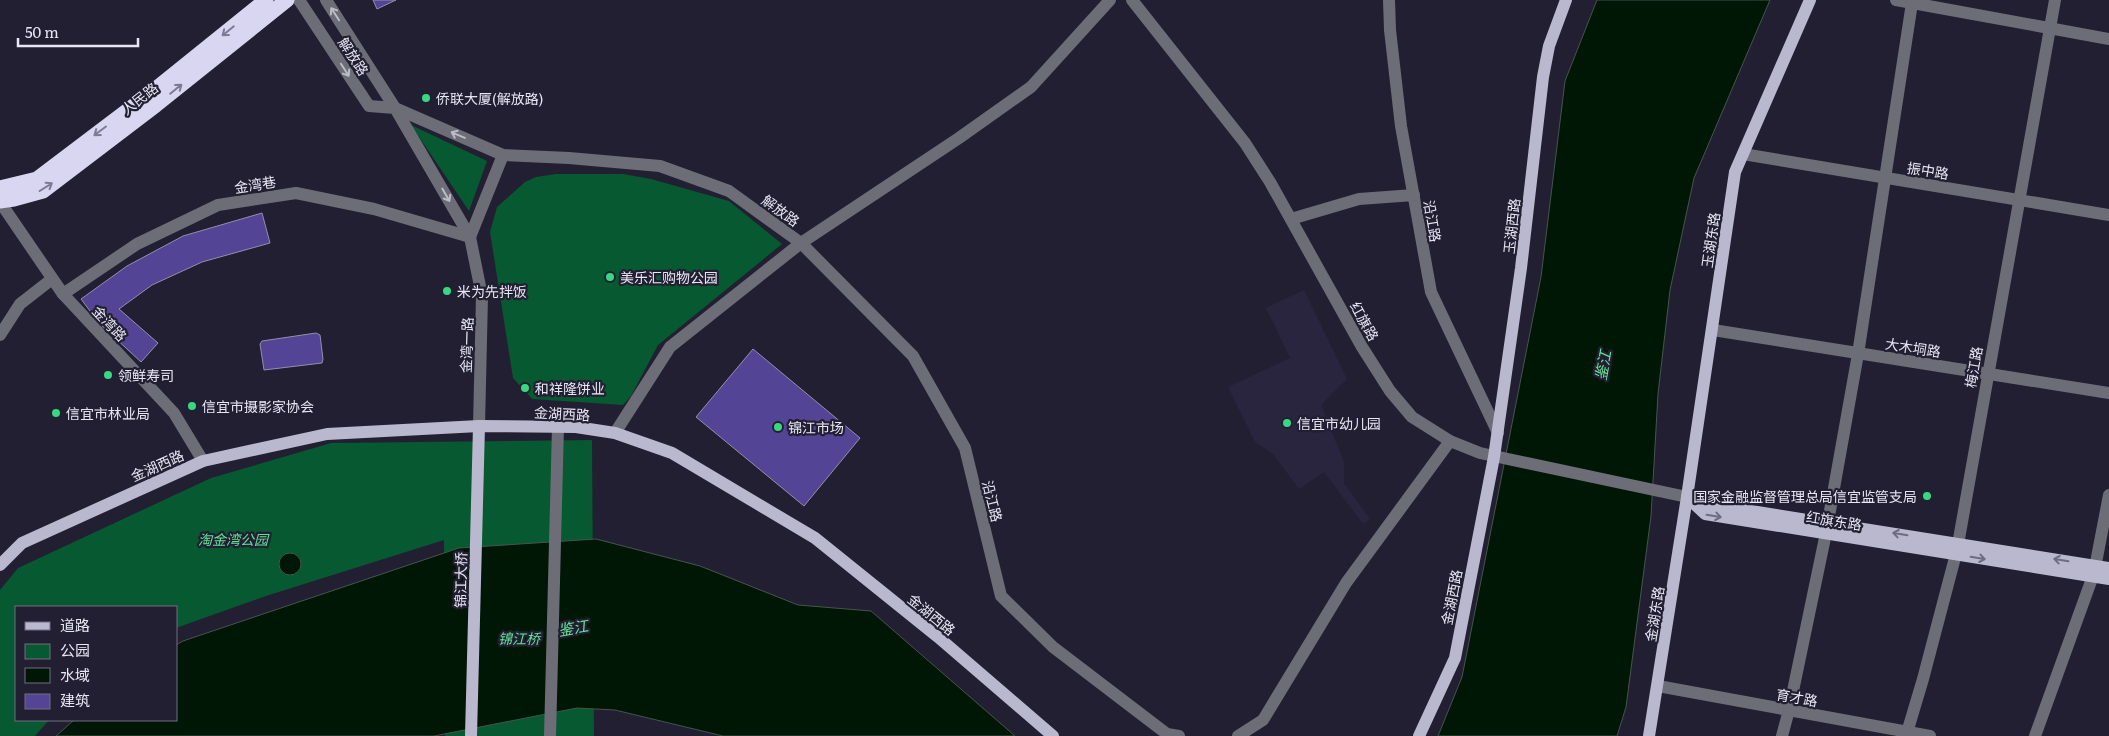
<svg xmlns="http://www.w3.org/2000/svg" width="2109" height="736" viewBox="0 0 2109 736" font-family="Literata,'Noto Sans SC',serif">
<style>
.built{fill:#29253f}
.green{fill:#065930}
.water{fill:#001706;stroke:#45554d}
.building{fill:#544496;stroke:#9290a9}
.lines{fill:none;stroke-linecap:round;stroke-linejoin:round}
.minor{stroke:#6d6d77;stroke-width:12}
.major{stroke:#bab8ce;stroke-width:12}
.highway{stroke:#d8d6f0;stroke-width:15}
.oneway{stroke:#bcbcc8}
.oneway2{stroke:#7d7a92}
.oneway3{stroke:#6e6c80}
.poi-dot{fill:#37d880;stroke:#221f33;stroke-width:2}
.labels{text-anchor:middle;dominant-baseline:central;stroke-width:4.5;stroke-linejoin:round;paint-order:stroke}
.street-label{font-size:14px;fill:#e7e6f3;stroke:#221f33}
.poi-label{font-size:14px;fill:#e7e6f3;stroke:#221f33;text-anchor:start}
.park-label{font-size:14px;font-style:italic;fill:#60e193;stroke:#221f33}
.water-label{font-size:15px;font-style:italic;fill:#66e698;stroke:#221f33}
</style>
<rect width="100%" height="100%" fill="#221f33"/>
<path class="built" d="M1304,290l43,89 -26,26 23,57v21l26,36 -7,5 -39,-52 -25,17 -26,-35 -18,-12 -27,-55 62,-29 -24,-50z"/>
<g class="green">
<path d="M411,125l76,36 -18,50z"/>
<path d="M556,174h67l28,5 78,22 53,43 -124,101 -27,51 -8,9 -91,-6 -19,-21 -23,-146 7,-25 28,-25 11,-5z"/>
<path d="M592,440l2,296h-149l-1,-196 -178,56 -90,32v-21h-160v113h33l-14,16h-35v-146l18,-22 193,-90 120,-35z"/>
</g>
<g class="water">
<path d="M1597,0h173l-76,178 -24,112 -12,104 -7,122 -25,191 -9,29h-179l24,-59 79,-400 24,-196z"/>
<path d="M596,539l104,27 98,39 73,6 144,125h-292l-108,-26 -38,-2 -143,28h-378l18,-16h102v-75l7,-4 276,-93z"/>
<circle cx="290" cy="564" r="11"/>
</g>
<g class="building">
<path d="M373,0h23l-19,9z"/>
<path d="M262,213l8,30 -68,19 -50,23 -33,24 39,34 -17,19 -42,-39 -18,-24 46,-33 56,-30z"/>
<path d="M316,333l4,2 3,24 -1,4 -58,7 -4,-26 2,-3z"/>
<path d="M753,349l107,89 -56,68 -108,-89z"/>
</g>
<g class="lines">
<g class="minor">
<path d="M299,0l70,106 26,2 75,129 12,59 -3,130"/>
<path d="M326,0l69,108 108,47 66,3 91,8 69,25 72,52 112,113 52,92 36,148 52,51 114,87 12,2"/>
<path d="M1132,0l113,143 25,39 92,165 28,44 22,26 38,24 30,12 207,44"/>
<path d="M1389,0l1,30 11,96 30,166 67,141"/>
<path d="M1896,0l213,39"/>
<path d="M1743,154l366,61"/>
<path d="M0,202l63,92 111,119 29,48"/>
<path d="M1291,219l68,-20 55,-4"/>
<path d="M470,237l33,-82"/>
<path d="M63,294l74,-50 81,-39 78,-12 78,16 96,28"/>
<path d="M1713,330l396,63"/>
<path d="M0,335l20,-31 32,-25"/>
<path d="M615,433l55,-86 131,-104 158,-105 72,-51 79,-87"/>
<path d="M1658,686l272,50"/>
<path d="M550,736l8,-309"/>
<path d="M1238,736l25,-16 83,-137 104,-142"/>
<path d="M1782,736l7,-26 37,-177 32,-179 54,-351"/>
<path d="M1906,736l17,-57 34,-129 98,-550"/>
<path d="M2035,736l59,-163 15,-78"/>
</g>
<g class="major">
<path d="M0,565l22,-22 181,-82 124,-27 152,-8 97,1 39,6 57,20 143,85 123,99 115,99"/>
<path d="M2109,568l-402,-64 -20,-7 18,17 404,65"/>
<path d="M471,736l8,-310"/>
<path d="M1419,736l36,-78 39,-201 27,-189 22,-191 6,-31 17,-46"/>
<path d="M1649,736l38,-239 48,-325 75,-172"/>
</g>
<g class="highway">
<path d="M0,188l37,-9 111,-84 118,-95"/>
<path d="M0,201l14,-2 29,-8 113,-86 131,-105"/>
</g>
</g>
<defs><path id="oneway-shaft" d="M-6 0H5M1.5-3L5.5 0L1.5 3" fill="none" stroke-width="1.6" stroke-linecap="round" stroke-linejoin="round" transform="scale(1.25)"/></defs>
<g class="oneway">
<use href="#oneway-shaft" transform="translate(335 14) rotate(-123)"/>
<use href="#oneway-shaft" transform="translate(345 70) rotate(57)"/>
<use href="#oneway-shaft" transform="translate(458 135) rotate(-157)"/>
<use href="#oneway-shaft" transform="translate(446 195) rotate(60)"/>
</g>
<g class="oneway2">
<use href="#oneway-shaft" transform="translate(228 31) rotate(141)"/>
<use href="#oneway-shaft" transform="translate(176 89) rotate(-39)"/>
<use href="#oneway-shaft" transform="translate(100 131) rotate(143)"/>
<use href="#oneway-shaft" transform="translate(46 187) rotate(-32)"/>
</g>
<g class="oneway3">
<use href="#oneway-shaft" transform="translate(1714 516) rotate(9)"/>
<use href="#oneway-shaft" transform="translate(1900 534) rotate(-171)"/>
<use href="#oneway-shaft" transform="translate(1978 558) rotate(9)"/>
<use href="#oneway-shaft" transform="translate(2061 560) rotate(-171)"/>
</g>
<g class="poi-dot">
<circle cx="426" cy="98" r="5"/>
<circle cx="610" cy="277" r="5"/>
<circle cx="447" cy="291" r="5"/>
<circle cx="108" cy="375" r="5"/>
<circle cx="525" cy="388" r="5"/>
<circle cx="192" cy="406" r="5"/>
<circle cx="56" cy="413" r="5"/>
<circle cx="1287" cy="423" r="5"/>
<circle cx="778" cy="427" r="5"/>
<circle cx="1927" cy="496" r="5"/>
</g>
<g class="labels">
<g class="street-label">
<text transform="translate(354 56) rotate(57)">解放路</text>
<text transform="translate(139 98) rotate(-38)">人民路</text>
<text transform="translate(1928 170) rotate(9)">振中路</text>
<text transform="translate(255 184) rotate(-9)">金湾巷</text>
<text transform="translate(781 210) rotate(36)">解放路</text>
<text transform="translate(1433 221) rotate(80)">沿江路</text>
<text transform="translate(1511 226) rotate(-84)">玉湖西路</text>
<text transform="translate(1710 240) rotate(-82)">玉湖东路</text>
<text transform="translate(1365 321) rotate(61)">红旗路</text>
<text transform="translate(110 323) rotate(47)">金湾路</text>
<text transform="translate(466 345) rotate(-88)">金湾一路</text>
<text transform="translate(1913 347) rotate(9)">大木垌路</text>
<text transform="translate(1973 367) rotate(-80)">梅江路</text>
<text transform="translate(562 413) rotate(3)">金湖西路</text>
<text transform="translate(157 465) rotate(-24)">金湖西路</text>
<text transform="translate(993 501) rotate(76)">沿江路</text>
<text transform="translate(1834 520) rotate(9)">红旗东路</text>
<text transform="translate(460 580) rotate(-89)">锦江大桥</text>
<text transform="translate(1451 597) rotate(-79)">金湖西路</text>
<text transform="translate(932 614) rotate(39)">金湖西路</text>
<text transform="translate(1654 614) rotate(-81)">金湖东路</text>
<text transform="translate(1797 697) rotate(10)">育才路</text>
</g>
<g class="poi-label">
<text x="436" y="98">侨联大厦(解放路)</text>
<text x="620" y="277">美乐汇购物公园</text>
<text x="457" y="291">米为先拌饭</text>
<text x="118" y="375">领鲜寿司</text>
<text x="535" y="388">和祥隆饼业</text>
<text x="202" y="406">信宜市摄影家协会</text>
<text x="66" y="413">信宜市林业局</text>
<text x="1297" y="423">信宜市幼儿园</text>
<text x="788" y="427">锦江市场</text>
<text x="1917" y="496" text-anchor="end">国家金融监督管理总局信宜监管支局</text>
</g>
<g class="park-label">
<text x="233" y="539">淘金湾公园</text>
<text x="519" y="638">锦江桥</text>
</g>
<g class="water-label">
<text transform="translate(1602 365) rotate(-80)">鉴江</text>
<text transform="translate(573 627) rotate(-10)">鉴江</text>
</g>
</g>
<rect x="15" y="606" width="162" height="115" fill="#221f33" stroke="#716f80"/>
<rect x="25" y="622" width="25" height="8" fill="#bab8ce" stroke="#716f80"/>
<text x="60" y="631" font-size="15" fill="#e7e6f3">道路</text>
<rect x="25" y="644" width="25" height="15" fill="#065930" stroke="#716f80"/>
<text x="60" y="656" font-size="15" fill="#e7e6f3">公园</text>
<rect x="25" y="668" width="25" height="15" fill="#001706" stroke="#716f80"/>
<text x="60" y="681" font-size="15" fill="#e7e6f3">水域</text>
<rect x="25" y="694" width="25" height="15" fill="#544496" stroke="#716f80"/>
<text x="60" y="706" font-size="15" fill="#e7e6f3">建筑</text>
<path d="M18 38v8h120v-8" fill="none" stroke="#e7e6f3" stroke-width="2.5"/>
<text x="25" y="38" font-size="15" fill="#e7e6f3" stroke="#221f33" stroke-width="4" paint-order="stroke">50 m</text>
</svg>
